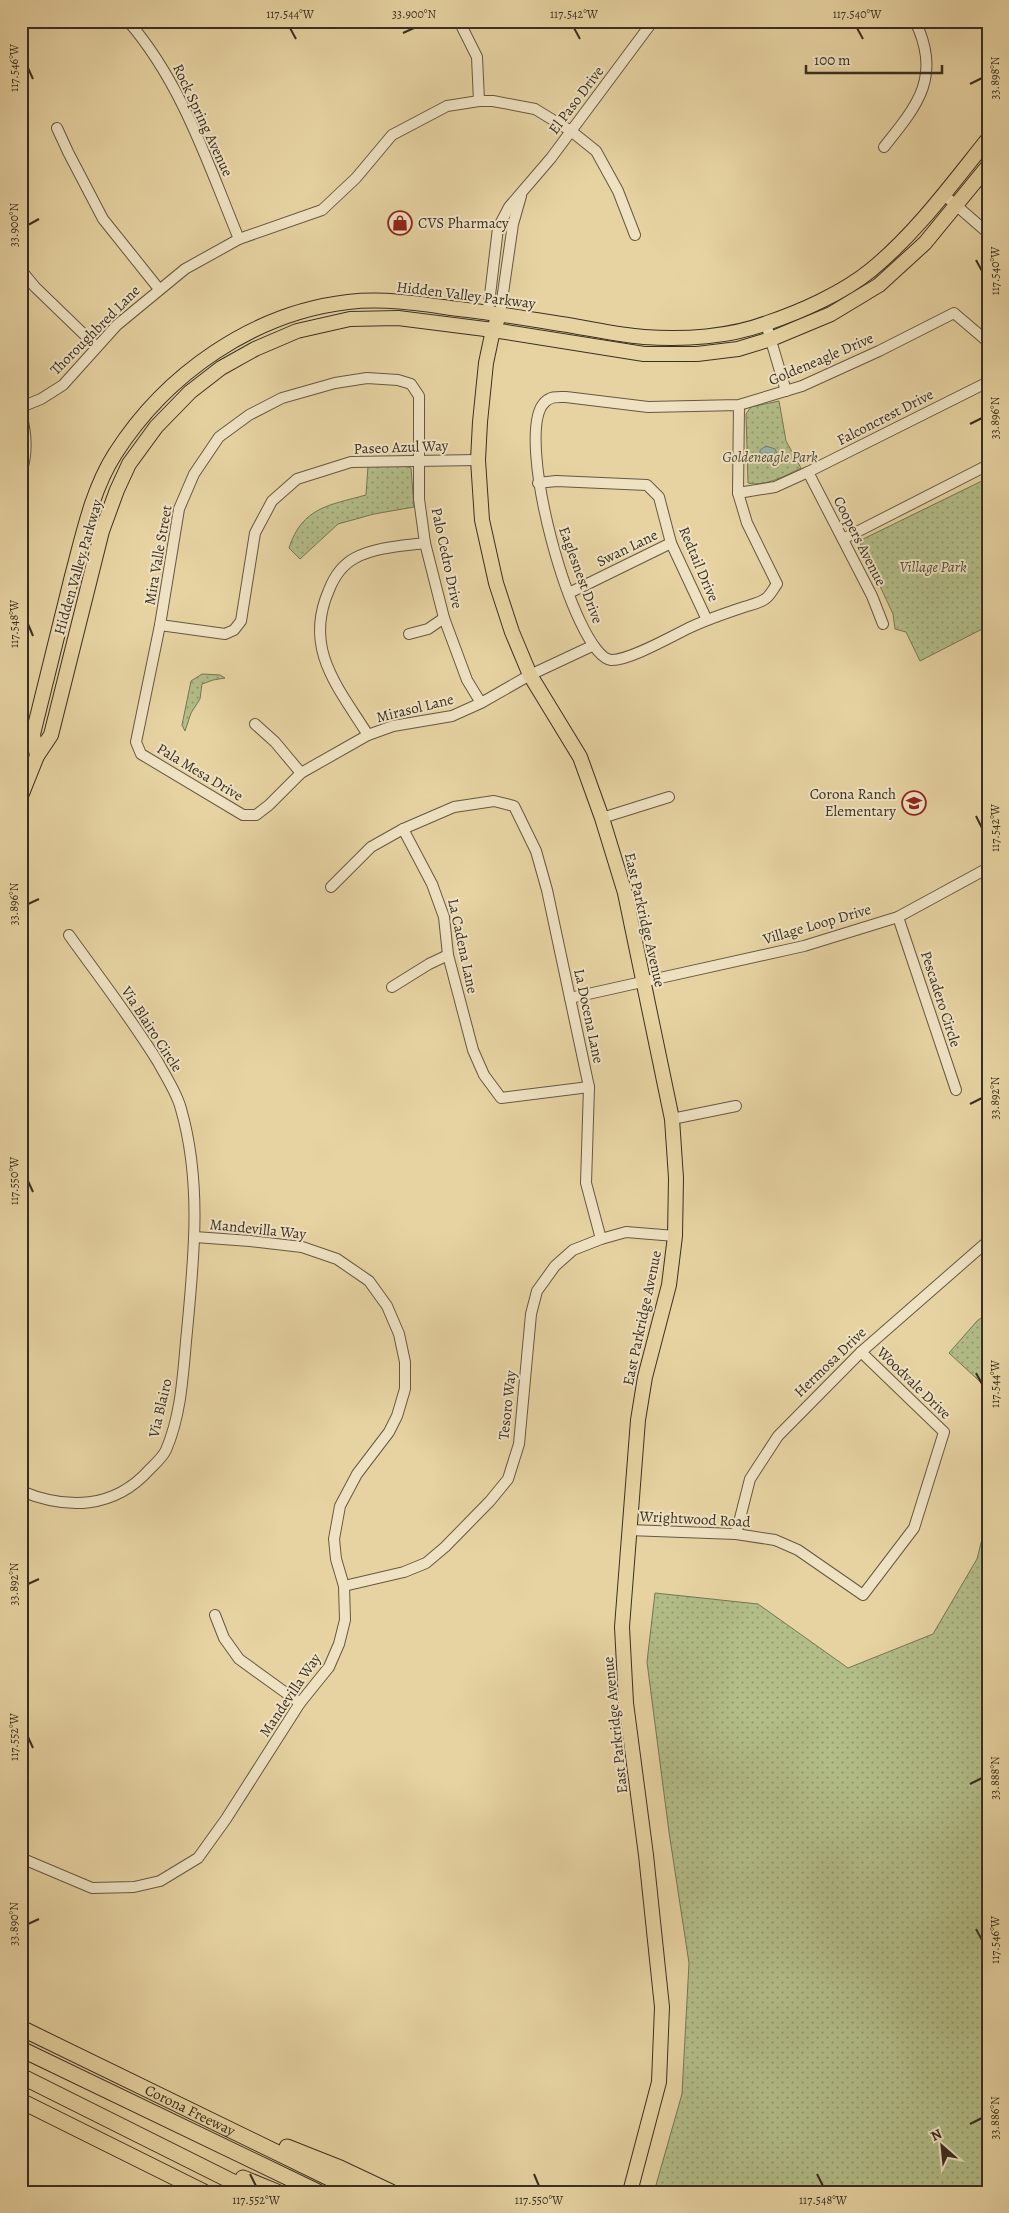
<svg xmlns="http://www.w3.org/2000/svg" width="1009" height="2213" viewBox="0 0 1009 2213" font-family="Alegreya,serif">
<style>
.grass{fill:url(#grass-dots);stroke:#767655}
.water{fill:url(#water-rules);stroke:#728075}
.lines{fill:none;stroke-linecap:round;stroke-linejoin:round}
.minor-casing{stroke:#655842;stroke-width:12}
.major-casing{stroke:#3a2f22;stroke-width:16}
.highway-casing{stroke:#3a2f22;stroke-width:17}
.minor{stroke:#efe2c3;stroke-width:10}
.major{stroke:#e7d3a2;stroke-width:14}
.highway{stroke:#e7d3a2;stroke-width:15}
.ticks{fill:none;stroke:#3a2f22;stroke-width:2}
.labels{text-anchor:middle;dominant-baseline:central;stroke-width:4;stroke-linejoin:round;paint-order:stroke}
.street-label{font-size:15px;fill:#3a2f22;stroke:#efe2c3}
.poi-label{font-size:15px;fill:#3a2f22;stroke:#efe2c3;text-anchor:start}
.park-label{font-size:15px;font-style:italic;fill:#524b36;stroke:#efe2c3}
.neatline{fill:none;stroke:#3a2f22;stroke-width:2}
.ticks-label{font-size:12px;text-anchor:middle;fill:#3a2f22}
</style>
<defs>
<pattern id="grass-dots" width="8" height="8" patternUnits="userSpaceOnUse" patternTransform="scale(1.25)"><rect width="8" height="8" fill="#b2bd88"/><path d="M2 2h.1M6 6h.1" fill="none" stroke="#929a6f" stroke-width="1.8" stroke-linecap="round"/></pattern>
<pattern id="water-rules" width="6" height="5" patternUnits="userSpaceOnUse" patternTransform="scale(1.25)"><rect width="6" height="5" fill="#98b6ad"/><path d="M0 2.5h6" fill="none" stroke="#7d948c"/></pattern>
</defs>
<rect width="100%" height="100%" fill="#e7d3a2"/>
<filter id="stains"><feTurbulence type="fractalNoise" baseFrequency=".004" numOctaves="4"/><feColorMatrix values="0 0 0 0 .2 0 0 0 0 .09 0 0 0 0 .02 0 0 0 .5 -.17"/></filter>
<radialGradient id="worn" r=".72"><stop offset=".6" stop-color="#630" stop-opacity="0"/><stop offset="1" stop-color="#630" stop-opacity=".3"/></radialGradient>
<g class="grass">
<path d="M779,401l7,40 15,27c-14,7 -36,19 -53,15l-2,-69 5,-7z"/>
<path d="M368,466h38l5,2 3,39 -40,7 -36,10 -38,35 -11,-11c13,-41 41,-43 77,-53z"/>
<path d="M988,478v148l-68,35 -14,-29 -11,-3 -2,-15 -34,-73z"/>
<path d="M202,674l18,1 5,3 -12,2 -11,4 -2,15 -9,14 -6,18 -3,-6 9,-44z"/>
<path d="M988,1313v76l-39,-36 28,-32z"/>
<path d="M988,1515v677h-334l28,-98 7,-131 -20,-131 -22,-170 8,-69 103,11 90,64 85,-34 44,-75z"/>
</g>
<path class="water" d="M766,446l9,3 4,9 -1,5 -4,1 -5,-6 -9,-3v-5z"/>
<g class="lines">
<g class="minor-casing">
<g id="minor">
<path d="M128,21c54,62 80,143 111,218"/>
<path d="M459,21l18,36 2,44"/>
<path d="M57,128l11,24 35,67 56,70"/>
<path d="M884,147c34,-42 58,-71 31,-126"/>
<path d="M943,194l45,39"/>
<path d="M21,270l14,17 61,59"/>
<path d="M488,312l10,-84 11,-21 42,-49 102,-137"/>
<path d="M500,314l13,-90 8,-28"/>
<path d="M766,324l20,67"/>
<path d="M739,405l-1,88 9,30 30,61c-4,5 -7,12 -12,15 -5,4 -15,6 -21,8 -18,6 -36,12 -53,20 -17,8 -62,34 -80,33 -37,-4 -99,-228 -66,-258 6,-6 13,-5 21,-5l82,10 91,-2 63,-19 77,-35 75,-38 34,29"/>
<path d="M21,407l20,-8 22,-14 54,-60 68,-56 54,-30 83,-29 34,-32 36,-43 55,-29 32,-5h14l42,8 36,22 25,20 22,40 17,44"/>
<path d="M21,414c6,21 7,39 0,59"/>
<path d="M808,472l64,124 11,28"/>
<path d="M538,483l18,-2 91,4 12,12 12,46 36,77"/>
<path d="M738,493l37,-6 33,-15 180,-90"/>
<path d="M843,539l145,-74"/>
<path d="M569,593l102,-50"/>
<path d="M160,625l65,9 9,-4 7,-9 14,-88 17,-32 25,-22 54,-17 127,-2"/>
<path d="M409,634l19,-5 16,-11"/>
<path d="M481,703l-14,-23 -23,-62 -19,-75 -6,-44v-103l-8,-12 -13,-4 -31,-2 -32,5 -53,15 -33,17 -30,22 -25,37 -15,35 -19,116 -24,117 5,12 102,61h13l13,-10 32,-32 67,-38 25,-9 59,-10 29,-13 49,-28 62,-29"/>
<path d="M255,724l20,18 26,31"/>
<path d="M368,735c-30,-48 -65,-86 -39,-145 5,-13 13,-25 26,-32 21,-11 47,-12 70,-15"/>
<path d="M602,818l67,-21"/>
<path d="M403,829l29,55 12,33 4,38 25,95 11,25 17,23 88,-11"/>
<path d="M331,887l40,-40 32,-18 51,-22 40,-6 20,5 22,45 11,39 42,197 -3,96 15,56"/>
<path d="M898,917l58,173"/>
<path d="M392,987l37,-23 19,-9"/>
<path d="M570,998l234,-52 94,-29 90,-49"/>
<path d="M672,1119l64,-13"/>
<path d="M21,1491c46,19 93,18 128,-21 6,-6 14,-13 17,-20 16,-37 17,-79 21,-119 7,-74 15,-149 -6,-222 -4,-16 -15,-32 -23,-47 -27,-44 -59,-85 -89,-127"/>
<path d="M628,1530l108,4 39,6 23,10 65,45 51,-67 30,-96 -83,-80"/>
<path d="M736,1534l14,-55 28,-43 83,-84 127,-111"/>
<path d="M344,1586l60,-14 22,-9 19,-16 45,-46 18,-22 11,-35 12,-130 6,-23 18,-25 18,-16 28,-11 25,-7 49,4"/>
<path d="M215,1615l9,23 15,21 61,44"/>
<path d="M21,1858l71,30 42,-1 26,-6 38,-23 28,-39 74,-116 29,-36 10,-23 6,-24 -1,-34 -8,-27 -2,-20 6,-33 17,-32 32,-42 8,-16 8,-27v-27l-6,-28 -12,-28 -18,-25 -32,-22 -35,-12 -52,-6 -55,-4"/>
</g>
</g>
<g class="major-casing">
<g id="major">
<path d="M500,314l-7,16 -7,33 -6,59 -2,38 4,60 14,63 16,49 18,43 50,82 22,61 23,75 47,226 4,59 -1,58 -6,49 -24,92 -7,43 -16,207 4,76 20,152 16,152 -3,75 -29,110"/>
<path d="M37,756l-4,-22c13,-53 26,-105 39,-158 11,-41 20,-86 43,-122 51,-80 138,-141 233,-152 34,-4 69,1 103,6 37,4 73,10 110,16 27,4 56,11 83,13 40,3 86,0 123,-14 33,-11 76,-30 104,-53 45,-37 80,-85 117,-131"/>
<path d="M21,796l16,-40 14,-21 51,-204 15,-41 12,-26 27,-37 34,-35 31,-24 34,-19 42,-18 53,-12 48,-1 95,12 151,24h53l41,-5 33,-10 60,-25 48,-29 46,-42 63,-77"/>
</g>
</g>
<g class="highway-casing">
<g id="highway">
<path id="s1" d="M21,2028l337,164"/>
<path d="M21,2049l297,143"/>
<path d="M21,2076l232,116"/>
<path d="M21,2101l183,91"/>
<path d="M287,2147l53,21 51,24"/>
<path d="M243,2178l34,14"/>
</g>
</g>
<use href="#minor" class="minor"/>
<use href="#major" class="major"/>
<use href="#highway" class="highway"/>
</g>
<path class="ticks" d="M290,28l6,11M574,28l6,11M857,28l6,11M403,33l11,-5M28,68l5,11M970,84l12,-6M28,225l11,-6M976,260l6,11M970,424l12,-6M28,624l5,12M976,816l6,12M28,904l11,-5M970,1104l12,-6M28,1181l5,11M976,1373l6,11M28,1584l11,-5M28,1737l5,11M970,1784l12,-6M28,1924l11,-5M976,1929l6,11M970,2124l12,-6M250,2174l6,12M534,2174l5,12M817,2174l6,12"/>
<defs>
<g id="shop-ring" transform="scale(1.25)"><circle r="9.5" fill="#efe2c3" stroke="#8f2418" stroke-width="1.5"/><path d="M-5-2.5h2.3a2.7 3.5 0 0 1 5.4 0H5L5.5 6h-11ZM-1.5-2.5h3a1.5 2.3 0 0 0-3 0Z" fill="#8f2418"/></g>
<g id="school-ring" transform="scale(1.25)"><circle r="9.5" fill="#efe2c3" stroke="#8f2418" stroke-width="1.5"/><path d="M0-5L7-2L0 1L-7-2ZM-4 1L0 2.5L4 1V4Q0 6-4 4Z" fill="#8f2418"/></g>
</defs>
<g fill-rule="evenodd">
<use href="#shop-ring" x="400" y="223"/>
<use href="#school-ring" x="914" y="803"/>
</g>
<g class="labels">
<g class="street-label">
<text transform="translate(576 100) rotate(-53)">El Paso Drive</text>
<text transform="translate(203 120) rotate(65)">Rock Spring Avenue</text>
<text transform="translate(466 295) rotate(7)">Hidden Valley Parkway</text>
<text transform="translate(95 330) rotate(-45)">Thoroughbred Lane</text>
<text transform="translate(821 359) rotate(-23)">Goldeneagle Drive</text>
<text transform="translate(885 417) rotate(-27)">Falconcrest Drive</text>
<text transform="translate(401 447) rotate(-2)">Paseo Azul Way</text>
<text transform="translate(860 541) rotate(63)">Coopers Avenue</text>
<text transform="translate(627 548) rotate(-26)">Swan Lane</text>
<text transform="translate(158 555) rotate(-80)">Mira Valle Street</text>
<text transform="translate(447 558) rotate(78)">Palo Cedro Drive</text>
<text transform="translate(699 564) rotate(67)">Redtail Drive</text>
<text transform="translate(78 567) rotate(-74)">Hidden Valley Parkway</text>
<text transform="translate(581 575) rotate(70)">Eaglesnest Drive</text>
<text transform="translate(415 708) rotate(-14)">Mirasol Lane</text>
<text transform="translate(200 772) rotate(31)">Pala Mesa Drive</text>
<text transform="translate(645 920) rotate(77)">East Parkridge Avenue</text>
<text transform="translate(817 924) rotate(-16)">Village Loop Drive</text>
<text transform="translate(463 946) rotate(78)">La Cadena Lane</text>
<text transform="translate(941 999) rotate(72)">Pescadero Circle</text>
<text transform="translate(589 1016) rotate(78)">La Docena Lane</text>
<text transform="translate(152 1029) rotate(57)">Via Blairo Circle</text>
<text transform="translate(258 1229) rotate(6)">Mandevilla Way</text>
<text transform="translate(642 1318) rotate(-78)">East Parkridge Avenue</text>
<text transform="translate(830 1362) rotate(-44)">Hermosa Drive</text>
<text transform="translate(914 1383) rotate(44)">Woodvale Drive</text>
<text transform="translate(507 1405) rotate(-84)">Tesoro Way</text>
<text transform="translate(160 1408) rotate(-77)">Via Blairo</text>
<text transform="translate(695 1519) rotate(3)">Wrightwood Road</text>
<text transform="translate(290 1695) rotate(-56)">Mandevilla Way</text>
<text transform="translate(615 1725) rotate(-96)">East Parkridge Avenue</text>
<text stroke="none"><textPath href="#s1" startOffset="188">Corona Freeway</textPath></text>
</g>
<g class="poi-label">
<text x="418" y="223">CVS Pharmacy</text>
<text x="896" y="794" text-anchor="end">Corona Ranch<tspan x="896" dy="17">Elementary</tspan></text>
</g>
<g class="park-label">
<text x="770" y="457">Goldeneagle Park</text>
<text x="933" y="567">Village Park</text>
</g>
</g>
<rect width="1009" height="2213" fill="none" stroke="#e7d3a2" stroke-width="55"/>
<g transform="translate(942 2146) rotate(333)" stroke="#efe2c3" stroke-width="4" paint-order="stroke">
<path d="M0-4L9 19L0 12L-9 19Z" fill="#3a2f22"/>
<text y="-8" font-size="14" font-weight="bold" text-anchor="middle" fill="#3a2f22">N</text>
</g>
<path d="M806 65v8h136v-8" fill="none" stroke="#3a2f22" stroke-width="2.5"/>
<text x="814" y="65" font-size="15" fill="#3a2f22" stroke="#efe2c3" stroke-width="4" paint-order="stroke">100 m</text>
<rect x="28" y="28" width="954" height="2158" class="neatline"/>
<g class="ticks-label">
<text x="290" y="18">117.544°W</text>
<text x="414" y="18">33.900°N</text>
<text x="574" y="18">117.542°W</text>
<text x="857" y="18">117.540°W</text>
<text transform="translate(14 68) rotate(-90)" y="4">117.546°W</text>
<text transform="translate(995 78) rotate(-90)" y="4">33.898°N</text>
<text transform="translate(14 225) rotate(-90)" y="4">33.900°N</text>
<text transform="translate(995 271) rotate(-90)" y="4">117.540°W</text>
<text transform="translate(995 418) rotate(-90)" y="4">33.896°N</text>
<text transform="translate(14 624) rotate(-90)" y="4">117.548°W</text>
<text transform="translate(995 828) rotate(-90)" y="4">117.542°W</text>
<text transform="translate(14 904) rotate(-90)" y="4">33.896°N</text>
<text transform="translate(995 1098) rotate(-90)" y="4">33.892°N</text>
<text transform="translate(14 1181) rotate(-90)" y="4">117.550°W</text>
<text transform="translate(995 1384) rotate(-90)" y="4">117.544°W</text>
<text transform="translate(14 1584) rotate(-90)" y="4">33.892°N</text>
<text transform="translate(14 1737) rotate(-90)" y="4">117.552°W</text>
<text transform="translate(995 1778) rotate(-90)" y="4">33.888°N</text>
<text transform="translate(14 1924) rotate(-90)" y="4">33.890°N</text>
<text transform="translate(995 1940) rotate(-90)" y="4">117.546°W</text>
<text transform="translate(995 2118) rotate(-90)" y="4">33.886°N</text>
<text x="256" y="2204">117.552°W</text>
<text x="539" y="2204">117.550°W</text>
<text x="823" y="2204">117.548°W</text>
</g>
<rect width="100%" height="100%" filter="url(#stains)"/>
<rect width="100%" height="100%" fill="url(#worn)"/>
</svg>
